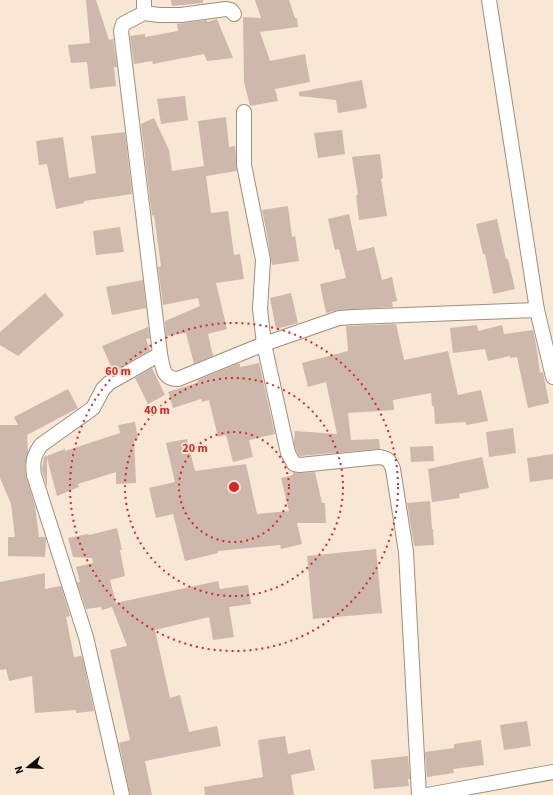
<svg xmlns="http://www.w3.org/2000/svg" width="553" height="795" viewBox="0 0 553 795" font-family="'Source Sans 3',sans-serif">
<style>
.building{fill:#ceb8ac}
.lines{fill:none;stroke-linecap:round;stroke-linejoin:round}
.street-casing{stroke:#9e907e;stroke-width:16}
.street{stroke:#fff;stroke-width:14}
.ring{fill:none;stroke:#d62828;stroke-width:2;stroke-dasharray:2 4}
.centre{fill:#d62828;stroke:#f7e7d4;stroke-width:2}
.ring-label{font-size:12px;text-anchor:middle;font-weight:bold;fill:#d62828;stroke:#f7e7d4;stroke-width:3.5;stroke-linejoin:round;paint-order:stroke}
</style>
<rect width="100%" height="100%" fill="#f7e7d4"/>
<g class="building">
<path d="M86,0h10l13,40 4,-1 4,28h-3l2,19 -26,3 -3,-27 -16,1 -3,-18 22,-2z"/>
<path d="M171,0h32v3l-31,3z"/>
<path d="M255,0h34l6,18h2l1,9 -38,5 10,29 35,-7 5,28 -35,7 3,12 -28,5 -6,-24 -1,-65 18,1z"/>
<path d="M217,19l16,39 -26,3 -3,-7 -51,10 -1,-3 -18,3 -4,-28 15,-2v3l33,-6 -1,-7 30,-4v2z"/>
<path d="M362,80l5,28 -29,5 -2,-13 -37,-4v-4z"/>
<path d="M185,96l3,24 -27,4 -4,-25z"/>
<path d="M226,117l3,30 6,-1 2,25 -31,5 5,37 17,-2 6,44 6,-1 4,25 -28,4 11,46 -19,5 5,22 -19,8 -8,-31 -20,3 -1,-15 35,-15 -2,-8 -35,7 -5,-38 3,-1 -7,-51 -2,1 -11,-92 13,-6 15,32 3,21 32,-5 -6,-45z"/>
<path d="M342,130l3,24 -27,4 -4,-25z"/>
<path d="M125,132l7,62 -48,7v2l-28,6 -9,-45 -8,1 -3,-24 27,-4 6,41 27,-5 -5,-37z"/>
<path d="M380,154l3,24 -2,1 6,37 -28,4 -3,-25h2l-6,-38z"/>
<path d="M288,206l4,31 3,-1 4,25 -27,4 -5,-31 -5,-24z"/>
<path d="M349,214l8,37 17,-4 8,33 10,-3 5,24 -5,1 1,5 -55,3 -12,3 -6,-29 26,-6 -7,-29 -4,1 -7,-31z"/>
<path d="M497,219l9,40h2l7,30 -22,5 -8,-40h-2l-7,-30z"/>
<path d="M120,227l4,25 -28,3 -3,-24z"/>
<path d="M143,280l3,28 -34,7 -6,-28z"/>
<path d="M45,293l19,22 -46,41 -18,-11v-13z"/>
<path d="M291,293l7,30 -22,6 -6,-31z"/>
<path d="M396,324l8,36 44,-9 10,44 23,-5 7,31 -22,4v-3l-31,2 -1,-18h-2l-1,-13 -38,7 1,10 -46,3 3,27 28,-1 1,10 -81,7 -3,-6 -2,-7 1,-12 42,3 -11,-52 -18,5 -6,-24 46,-12 -2,-25z"/>
<path d="M477,325l1,6 24,-6 2,9 29,-4 3,14 4,29 3,-1 6,31 -21,5 -11,-51 -7,1v-2l-22,5 -3,-12 -32,4 -3,-25z"/>
<path d="M148,327l2,11 -4,1 4,11 -37,21 -11,-25z"/>
<path d="M259,363l16,71 -26,6 4,17 -20,5 -7,-27 -8,2 -9,-37 -7,2 -1,-3 -28,9 -5,-16 29,-9 1,-3 39,-16h3v3z"/>
<path d="M152,368l13,27 -17,9 -13,-26z"/>
<path d="M68,389l10,19 -51,27 1,17 -3,14 1,10 9,30 4,31h6l1,2 -1,18 -37,-1v-19h7l-4,-33 -11,-26v-53h18l-4,-8z"/>
<path d="M135,422l3,17 -4,1 2,43 -20,1v-12l-38,12 1,3 -22,9 -10,-38v29l-5,-17 2,-13 21,-8v2l55,-18 -2,-8z"/>
<path d="M513,428l3,25 -27,4 -3,-25z"/>
<path d="M187,439l8,32 51,-7 11,50 32,-3 -8,-33 12,-3v-3l8,1 14,-1 7,31h3l1,20h-29l5,21 -21,5 -1,-4 -62,6v2l-33,8 -12,-47 -17,4 -7,-30 26,-6 -9,-39z"/>
<path d="M433,446l1,15 -23,1 -1,-15z"/>
<path d="M553,454v25l-23,3 -3,-24z"/>
<path d="M482,457l7,31 -30,6 1,4 -28,4 -4,-33z"/>
<path d="M430,501l2,28h1l1,16 -20,1 -7,-43z"/>
<path d="M117,528l5,22h-2l5,26 -15,4 6,23 102,-22 2,8 28,-4 3,19 -22,3 5,30 -21,3 -4,-23 -54,13 15,68 10,-3 9,37 28,-6 4,20 -76,15 7,34h-22l-11,-52 11,-3 -20,-90 17,-4 -15,-39 -10,3 -1,-3 -15,2 -9,-27h3l-4,-15 17,-4 -1,-5 -19,-1 -5,-19 20,-4 1,1z"/>
<path d="M376,549l6,64 -69,6 -6,-63z"/>
<path d="M45,573v16l16,-3 9,30 -4,1 8,40 8,-1 12,55 -18,2v-3l-41,3 -3,-37 -23,5 -3,-12 -6,1v-88z"/>
<path d="M527,721l4,25 -27,4 -4,-25z"/>
<path d="M285,736l3,18 22,-5 5,21 -24,5 3,20h-89l-1,-8 59,-10 -5,-37z"/>
<path d="M481,740l3,25 -31,4 1,4 -27,4 -2,-25 29,-4v-4z"/>
<path d="M408,756l2,23h-2l1,7 -35,3 -3,-29z"/>
</g>
<g class="lines">
<g class="street-casing">
<g id="street">
<path d="M144,0v13l-21,11 -2,7 39,323c3,13 2,25 18,25l86,-35 75,-26 15,-1 183,-7"/>
<path d="M489,0l48,310 16,67"/>
<path d="M144,13l15,2h22l45,-6 5,1 3,4"/>
<path d="M244,112v53l19,95 -3,49 4,35 24,109 6,11 6,1 79,-8c9,1 11,4 14,12l13,83 13,243"/>
<path d="M122,795l-36,-158 -52,-162c-2,-13 0,-20 7,-30l52,-37 10,-19 6,-6 51,-29"/>
<path d="M427,795l126,-23"/>
</g>
</g>
<use href="#street" class="street"/>
</g>
<g class="ring">
<circle cx="234" cy="487" r="55"/>
<circle cx="234" cy="487" r="109"/>
<circle cx="234" cy="487" r="164"/>
</g>
<circle cx="234" cy="487" r="6" class="centre"/>
<g class="ring-label">
<text x="118" y="375">60 m</text>
<text x="157" y="414">40 m</text>
<text x="195" y="452">20 m</text>
</g>
<g transform="translate(28 767) rotate(252)" stroke="#f7e7d4" stroke-width="3" paint-order="stroke">
<path d="M0-3L7 15L0 10L-7 15Z" fill="#110c06"/>
<text y="-6" font-size="11" font-weight="bold" text-anchor="middle" fill="#110c06">N</text>
</g>
</svg>
